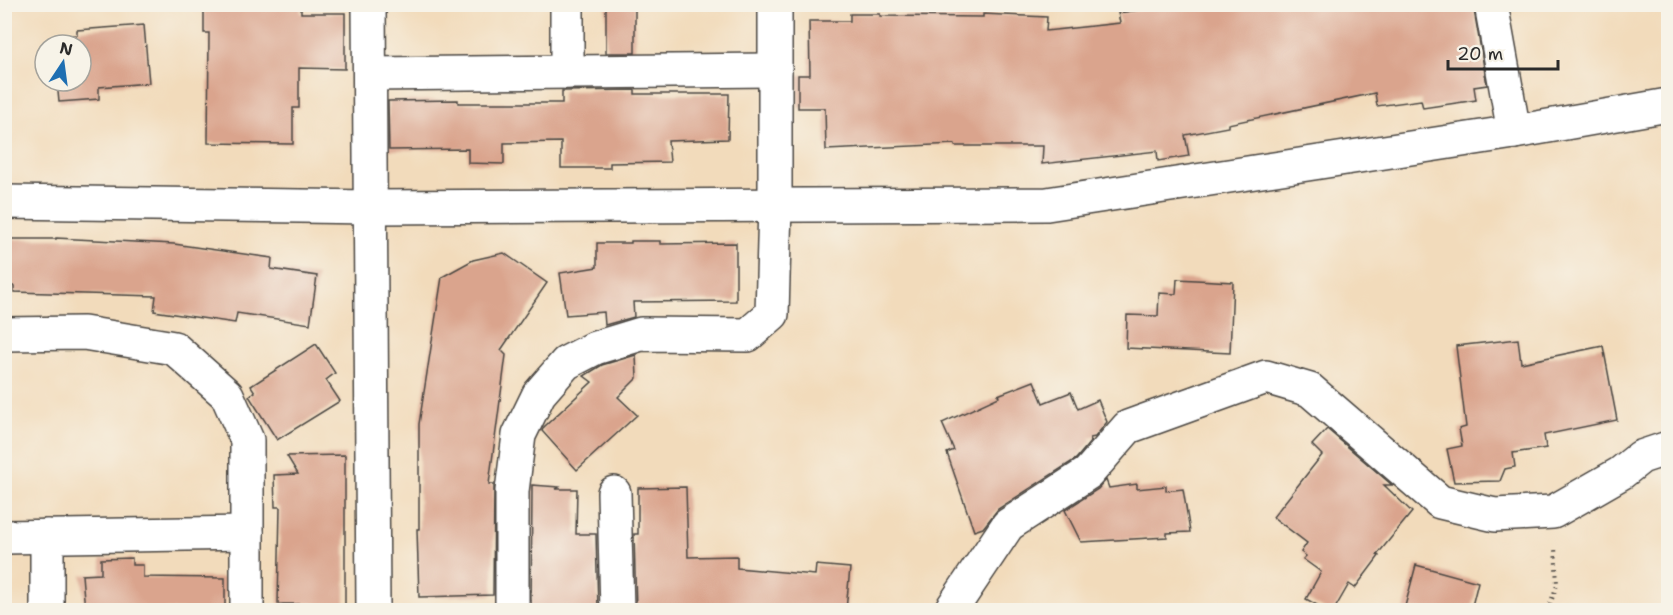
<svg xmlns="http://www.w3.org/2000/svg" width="1673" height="615" viewBox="0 0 1673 615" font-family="'Shantell Sans',sans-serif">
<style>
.building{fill:#daa48d}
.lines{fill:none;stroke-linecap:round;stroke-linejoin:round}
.minor-casing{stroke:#494541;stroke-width:36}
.path{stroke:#494541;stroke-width:4;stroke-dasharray:1.5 4.5;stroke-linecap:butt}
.minor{stroke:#fff;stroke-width:33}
</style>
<rect width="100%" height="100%" fill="#f7f3e8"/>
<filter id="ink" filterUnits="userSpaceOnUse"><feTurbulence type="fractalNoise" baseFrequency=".0167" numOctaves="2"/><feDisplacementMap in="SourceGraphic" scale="12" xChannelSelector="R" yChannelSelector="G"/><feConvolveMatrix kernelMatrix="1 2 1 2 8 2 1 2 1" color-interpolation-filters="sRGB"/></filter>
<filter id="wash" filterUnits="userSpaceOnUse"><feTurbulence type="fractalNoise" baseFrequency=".008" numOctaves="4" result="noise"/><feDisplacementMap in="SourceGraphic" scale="24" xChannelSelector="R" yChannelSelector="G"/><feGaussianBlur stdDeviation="1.35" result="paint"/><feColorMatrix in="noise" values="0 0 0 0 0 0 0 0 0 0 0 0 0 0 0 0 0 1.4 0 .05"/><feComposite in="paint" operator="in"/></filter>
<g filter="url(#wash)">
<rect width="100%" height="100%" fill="#f2dbbb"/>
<g id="blocks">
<g class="building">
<path d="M204,4l97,1v8h44v56l-46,-1v40h-6v36l-85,-1 1,-110h-5z"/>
<rect x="606" y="4" width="29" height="49"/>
<path d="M1182,4h291l14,81 -13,2 2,13 -53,8 -2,-8 -44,6 -2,-13 -147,31v3l-43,8 4,21 -31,5 -1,-10 -115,13 1,-18h-88v-2l-129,6 -1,-42h-27v-33h12l-1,-54h41v-7h30v2l103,1v-3l64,3 -1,14 74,-8 -2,-10z"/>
<path d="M144,25l5,58 -50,4v12l-40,3 -2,-21h24v-36h-26v-9l22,-1v-5z"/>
<path d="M635,90v4h94l-1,45 -60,2 2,21 -60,1v5h-49v-26l-57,1v21l-36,-1v-14l-79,1 -1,-49 70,-1v3h104v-12z"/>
<path d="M56,238l118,6 98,14 -1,11 46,7 -7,48 -73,-11 -2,10 -81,-12 2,-15 -142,-4v-6h-10v-47h52z"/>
<path d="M631,241h29v3l76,-1v58l-103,1 1,15 -29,8 -1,-13 -38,3 -6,-42 37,-6v-24h34z"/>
<path d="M504,253l43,30 -46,67 5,5 -17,129h5l-1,111 -74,2 -2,-68h2v-105l23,-147 31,-17z"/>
<path d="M1177,279l56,3 -3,71 -104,-5 1,-33 31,1 1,-23 17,1z"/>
<path d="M1518,339l3,24 82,-17 14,74 -73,15 2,13 -33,5 2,14 -10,2 -5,12 -46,1 -7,-33 15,-3 -3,-17 7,-2 -10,-81z"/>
<path d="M316,344l19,29 -9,7 14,21 -63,39 -28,-44 6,-4 -4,-6z"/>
<path d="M636,355l1,23 -19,19 19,18 -60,55 -35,-39 2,-4 48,-45 -8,-6 18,-11z"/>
<path d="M1034,381l9,22 28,-11 7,17 20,-9 9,22 -12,15 -5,1 1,3 -15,18 -78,50 -15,19 -9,3 -27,-78 7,-3 -12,-27 57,-26 -1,-2z"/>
<path d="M1327,429l65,56h-8l28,27 -35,43 2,1 -24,32 -6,-4 -15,26h-8l-20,-11 15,-27 -18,-13 3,-3 -5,-4 6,-9 -34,-26 49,-62 -10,-10z"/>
<path d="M345,455v153l-31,-1v-3h-36l2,-97h-5l-1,-32 24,-1 -11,-18z"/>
<path d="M1106,480l3,8 28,-4v5l29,-3v5l17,-2 7,43 -23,1v4l-86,5 -16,-32 33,-21z"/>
<path d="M532,485l27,2 -4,2h22l-1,45h20l2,76h-67z"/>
<path d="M686,487l2,70 49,-1v12l78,7 1,-10 34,3 -4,42h-210l-2,-76h4v-46z"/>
<path d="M132,558v7h11v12l82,1v32h-140l-3,-35 19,-1v-15z"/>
<path d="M1416,565l62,17 -7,28h-67z"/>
</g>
</g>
</g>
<g filter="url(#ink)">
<use href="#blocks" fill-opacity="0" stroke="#494541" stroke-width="1.5"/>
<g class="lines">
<g class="minor-casing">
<g id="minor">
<path d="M369,4l4,606"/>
<path d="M1491,4l23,128"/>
<path d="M567,72v-68"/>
<path d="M370,74l405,-4"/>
<path d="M4,202l367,5 676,-3 467,-72 154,-27"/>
<path d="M4,334l80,-1 90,15 53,47 20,45v170"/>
<path d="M614,493l3,117"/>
<path d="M4,537l243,-4"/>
<path d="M47,610v-74"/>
<path d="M512,610v-119l7,-56 20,-41 27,-31 29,-15 46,-14 107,1 24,-21 3,-109v-201"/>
<path d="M951,610l57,-85 80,-52 40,-46 138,-50 44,13 130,112 55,13 58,-3 68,-39 20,-16 27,-9"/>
</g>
</g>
<path class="path" d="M1548,610l9,-25 -2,-38"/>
<use href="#minor" class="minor"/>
</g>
</g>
<rect width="1673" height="615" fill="none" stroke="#f7f3e8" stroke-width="24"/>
<g transform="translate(63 63) rotate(13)"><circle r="28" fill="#f7f3e8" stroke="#a5a39c" stroke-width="1.5"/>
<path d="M0-4.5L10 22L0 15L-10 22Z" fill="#1f6fb2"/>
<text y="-9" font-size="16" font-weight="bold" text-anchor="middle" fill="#2b2b2b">N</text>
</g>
<path d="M1448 60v9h110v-9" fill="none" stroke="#2b2b2b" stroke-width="3"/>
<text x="1457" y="60" font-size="18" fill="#2b2b2b" stroke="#f7f3e8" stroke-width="4.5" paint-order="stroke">20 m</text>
</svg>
